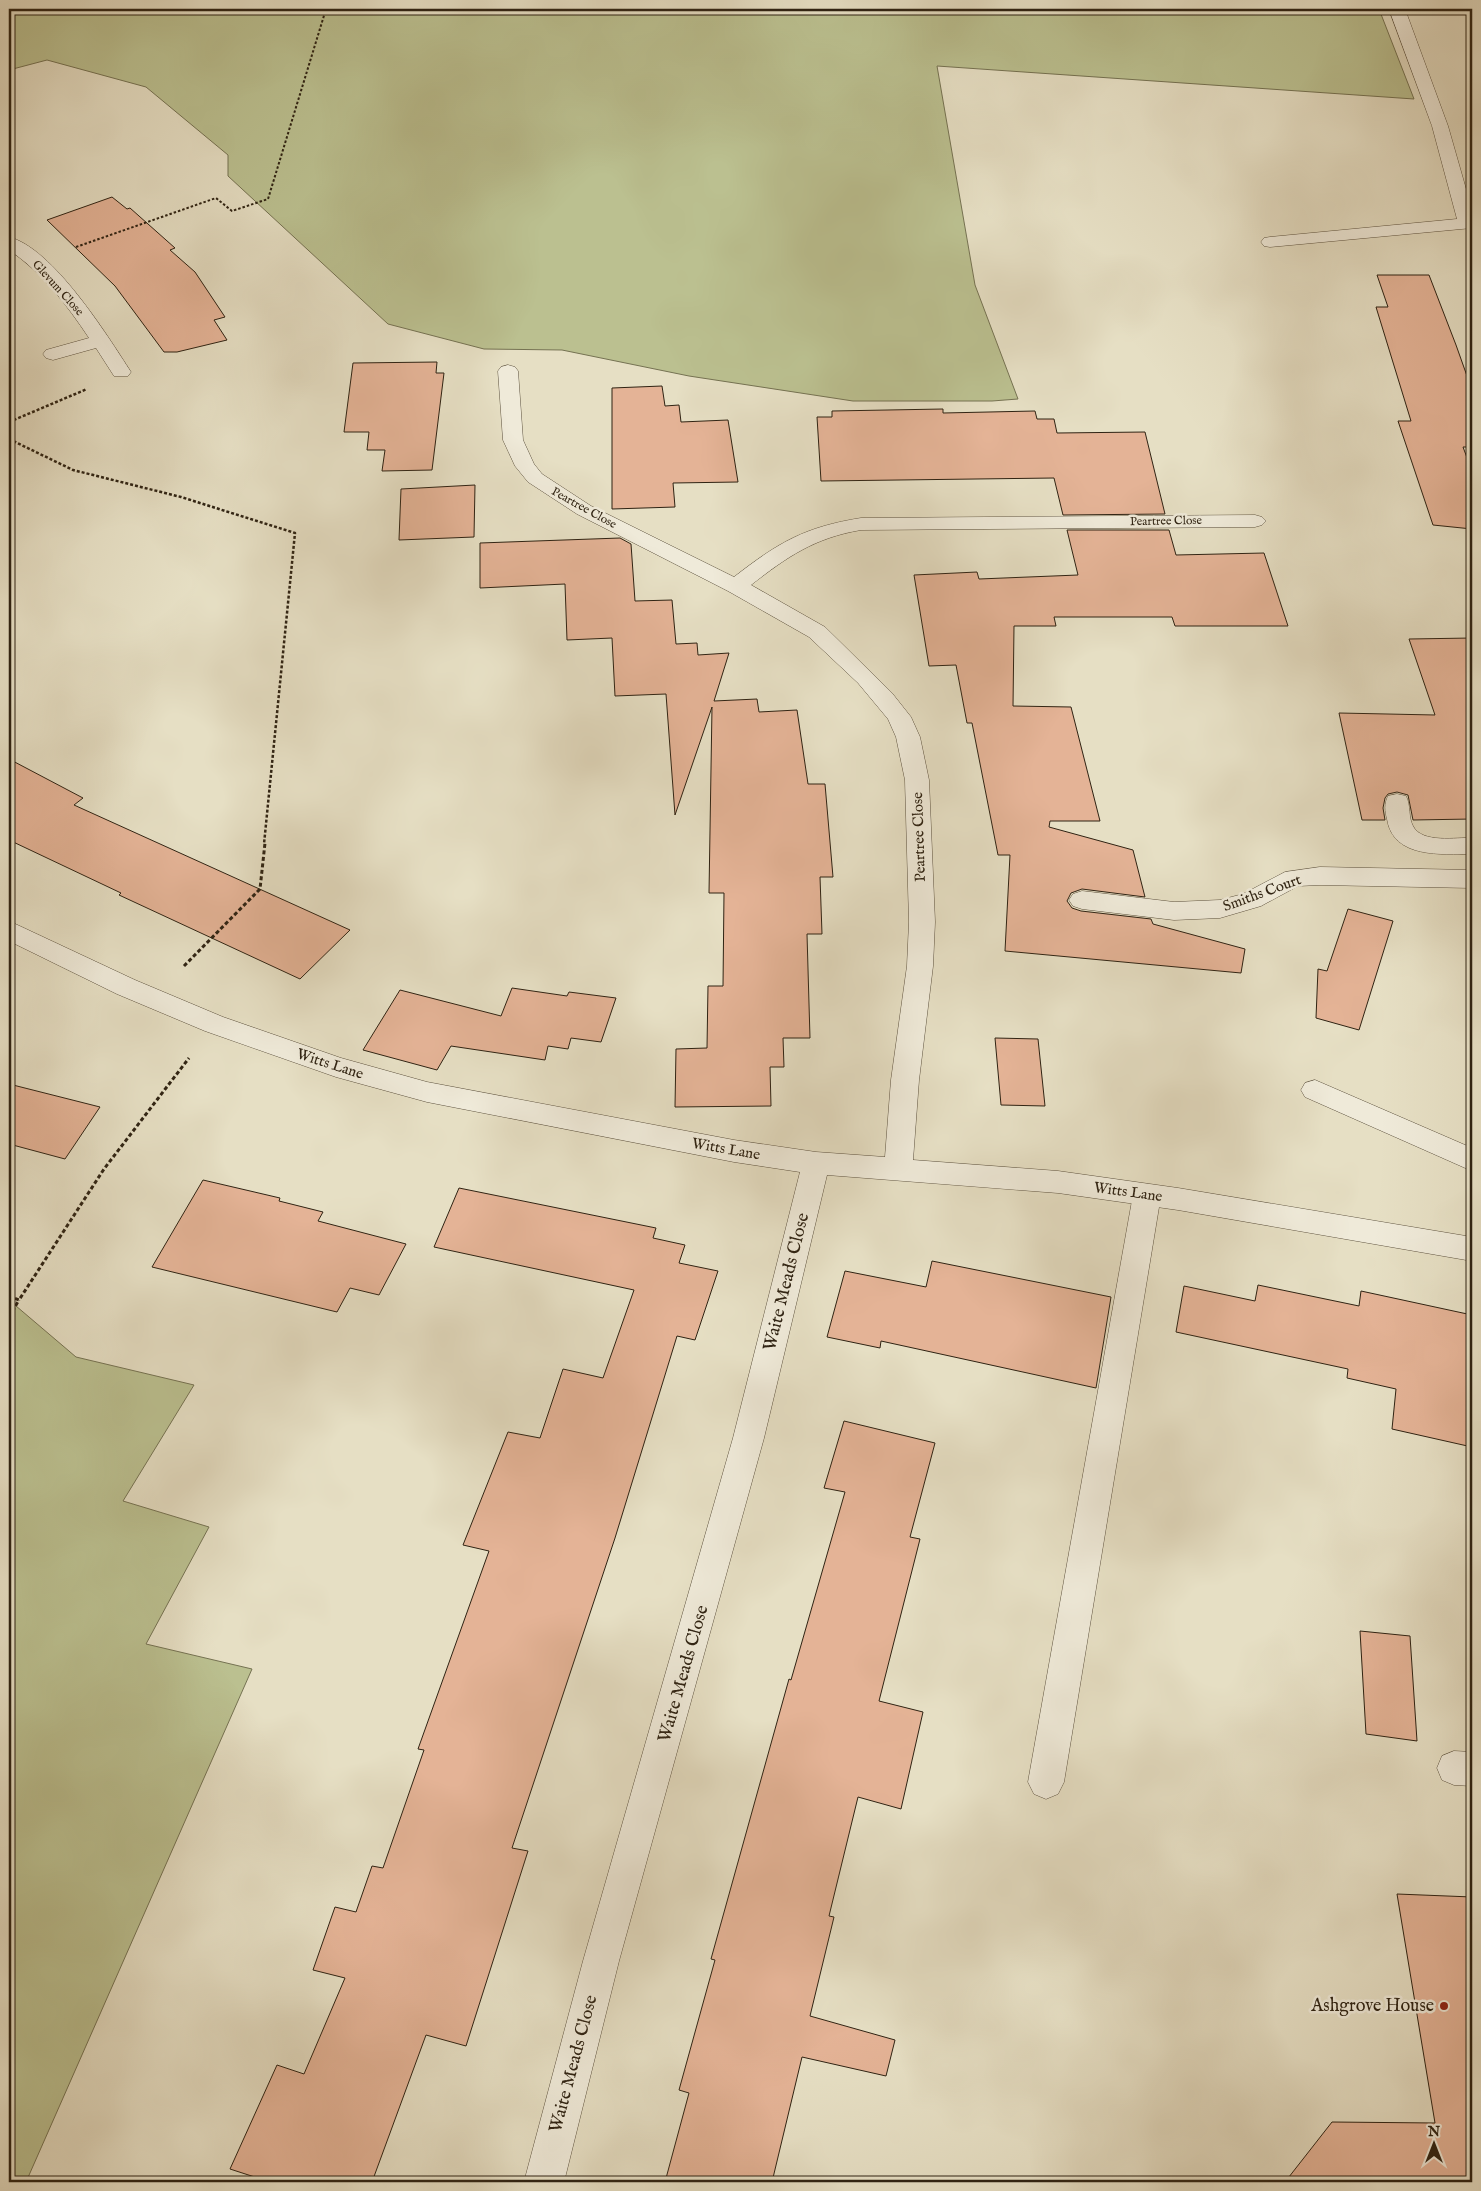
<svg xmlns="http://www.w3.org/2000/svg" width="1481" height="2191" viewBox="0 0 1481 2191" font-family="'IM FELL English',serif">
<style>
.green{fill:#bbc090;stroke:#757252}
.building{fill:#e4b396;stroke:#2f2313}
.lines{fill:none;stroke-linecap:round;stroke-linejoin:round}
.lane-casing{stroke:#5d523f;stroke-width:1}
.street-casing{stroke:#5d523f;stroke-width:1}
.path-far2{stroke:#2f2313;stroke-width:2;stroke-dasharray:2.5 2;stroke-linecap:butt}
.path-far1{stroke:#2f2313;stroke-width:2.5;stroke-dasharray:3 2;stroke-linecap:butt}
.path{stroke:#2f2313;stroke-width:3;stroke-dasharray:4 2.5;stroke-linecap:butt}
.lane{fill:#efead9;fill-rule:evenodd}
.street{fill:#efead9;fill-rule:evenodd}
.poi-dot{fill:#8f2418;stroke:#efead9;stroke-width:2}
.labels{text-anchor:middle;dominant-baseline:central;stroke-width:5;stroke-linejoin:round;paint-order:stroke}
.far-street-label{font-size:12px;fill:#2f2313;stroke:#efead9}
.street-label{font-size:15px;fill:#2f2313;stroke:#efead9}
.near-street-label{font-size:18px;fill:#2f2313;stroke:#efead9}
.near-poi-label{font-size:18px;fill:#2f2313;stroke:#efead9;text-anchor:end}
</style>
<rect width="100%" height="100%" fill="#e6dfc4"/>
<filter id="stains"><feTurbulence type="fractalNoise" baseFrequency=".004" numOctaves="4"/><feColorMatrix values="0 0 0 0 .2 0 0 0 0 .09 0 0 0 0 .02 0 0 0 .5 -.17"/></filter>
<radialGradient id="worn" r=".72"><stop offset=".6" stop-color="#630" stop-opacity="0"/><stop offset="1" stop-color="#630" stop-opacity=".3"/></radialGradient>
<g class="green">
<path d="M9,9h1370l35,90 -477,-33 38,219 43,114 -26,2h-139l-164,-25 -127,-26 -78,-1 -96,-25 -160,-148v-21l-82,-68 -99,-27 -38,10z"/>
<path d="M9,1300l67,57 118,28 -71,116 86,26 -63,117 106,25 -226,513h-17z"/>
</g>
<g class="building">
<path d="M112,197l15,12 3,-1 45,40 -5,2 25,22 30,45 -11,3 13,20 -50,12h-13l-49,-66 -68,-66z"/>
<path d="M1377,275h52l27,70 16,45v57h-9l9,24v58l-39,-4 -35,-104h13l-35,-114h12z"/>
<path d="M437,362l-1,11h8l-12,97 -50,1 3,-21h-18l2,-18h-25l9,-69z"/>
<path d="M662,386l3,20 14,-1 2,17 47,-2 10,62 -65,1 2,24 -63,2v-121z"/>
<path d="M943,409v4l92,-2 2,8h17l3,14 88,-1 20,82 -102,1 -9,-37 -233,3 -4,-64h15v-6z"/>
<path d="M475,485l-1,52 -75,3 2,-51z"/>
<path d="M1067,530h102l7,25 88,-2 24,73h-113l-3,-9h-118l2,9h-42l-1,80 58,1 29,114h-50l-1,6 84,23 12,47 -63,-8 -11,4 -4,8 5,7 9,3 70,8 2,5 92,25 -4,24 -236,-22 5,-96h-12l-26,-132h-5l-11,-58 -27,1 -15,-91 63,-3 2,7 99,-4z"/>
<path d="M620,538l11,6 4,57 37,-1 4,44 21,-1 1,12 31,-2 -15,48 43,-2 2,13 38,-2 11,74h17l8,93h-13l2,57h-15l3,104h-27l1,29h-14l1,39 -96,1 1,-58 31,-1 1,-62h15l1,-93h-15l3,-186 -37,108 -9,-121 -51,2 -3,-58 -45,2 -2,-56 -85,4v-45z"/>
<path d="M1472,638v181l-59,1 -5,-25 -11,-3 -9,2 -3,4 -2,10 2,12h-23l-23,-107 96,2 -26,-76z"/>
<path d="M9,759l74,39 -9,7 276,125 -50,49 -181,-84 2,-2 -112,-53z"/>
<path d="M1348,909l45,12 -34,109 -43,-12 2,-49 9,2z"/>
<path d="M512,988l55,8 2,-4 47,6 -15,44 -30,-4 -3,11 -20,-3 -3,14 -94,-14 -14,24 -74,-20 37,-60 101,26z"/>
<path d="M995,1038l43,1 7,67 -44,-1z"/>
<path d="M9,1084l91,23 -35,52 -56,-15z"/>
<path d="M203,1180l77,18 -1,3 44,11 -5,9 88,23 -27,51 -29,-7 -13,24 -185,-45z"/>
<path d="M459,1188l197,40 -3,10 32,7 -6,18 39,8 -23,69 -18,-4 -62,202 -103,310 16,3 -62,195 -40,-11 -54,147h-102l-40,-13 47,-104 27,9 41,-96 -32,-8 22,-63 21,5 16,-46 11,2 41,-118 -6,-1 71,-198 -26,-6 45,-113 32,6 23,-69 40,9 31,-88 -200,-43z"/>
<path d="M932,1261l179,36 -15,91 -215,-47 -1,7 -53,-11 18,-66 81,16z"/>
<path d="M1258,1285l101,21 2,-15 111,24v132l-80,-18 4,-40 -49,-11 1,-9 -172,-37 8,-46 71,15z"/>
<path d="M844,1421l91,22 -25,94 10,2 -41,162 44,11 -22,97 -43,-12 -29,119 5,1 -24,99 85,24 -9,36 -84,-19 -30,125h-107l24,-89 -10,-3 36,-130 -4,-1 78,-280 2,1 54,-188 -21,-4z"/>
<path d="M1360,1631l50,5 7,105 -51,-7z"/>
<path d="M1397,1894l75,3v285h-187l47,-60 103,1z"/>
</g>
<g class="lines">
<g class="lane-casing">
<g id="lane">
<path d="M1389,9h16l43,117 24,84v18l-202,19 -6,-1 -3,-4 3,-4 6,-1 187,-18 -25,-93z"/>
<path d="M1397,794l9,2c5,10 2,21 7,30 9,18 44,11 59,12v16c-30,0 -79,5 -85,-35 -2,-8 -3,-15 1,-23z"/>
<path d="M1315,1080l157,68v23l-167,-74 -4,-7 4,-7z"/>
<path d="M1147,1184l10,3 4,8 -97,587 -6,12 -12,5 -12,-5 -6,-12 105,-587 4,-8z"/>
<path d="M1454,1751l18,1v34l-18,-1 -12,-5 -5,-12 5,-12z"/>
</g>
</g>
<g class="street-casing">
<g id="street">
<path d="M9,237c44,11 98,98 122,135l-3,4h-14l-18,-28 -43,12 -7,-2 -3,-4 3,-4 43,-12c-22,-33 -47,-66 -80,-88z"/>
<path d="M508,365l7,2 3,4 5,69 11,24 8,10 49,32 143,71c45,-35 71,-50 127,-59l394,-3 7,2 4,4 -4,4 -7,2 -394,3c-47,8 -74,27 -110,55l74,42 67,66 19,24 9,20 9,43 6,142 -2,44 -14,114 -6,80 145,11 120,17 294,49v24l-294,-51 -120,-17 -231,-18 -63,263 -145,523 -55,221h-40l59,-221 150,-523 67,-266 -66,-10 -307,-60 -91,-25 -131,-46 -88,-37 -108,-53v-20l126,59 88,37 118,41 86,24 307,58 82,12 69,5 6,-77 16,-114 2,-44 -4,-142 -9,-43 -8,-18 -30,-36 -49,-46 -81,-46 -151,-77 -49,-32 -13,-16 -12,-26 -5,-69 3,-4z"/>
<path d="M1320,867l152,3v18l-152,-3 -22,1 -37,20 -41,12 -46,2 -92,-11 -9,-3 -4,-6 4,-6 9,-3 92,11 46,-2 23,-6 42,-22z"/>
</g>
</g>
<path class="path-far2" d="M76,247l140,-49 16,13 36,-12 58,-190"/>
<g class="path-far1">
<path d="M9,422l78,-33"/>
<path d="M9,439l64,31 108,27 114,36 -31,311"/>
</g>
<g class="path">
<path d="M184,966l76,-77 5,-46"/>
<path d="M9,1296l10,4 85,-131 85,-111"/>
<path d="M9,1317l10,-17"/>
</g>
<use href="#lane" class="lane"/>
<use href="#street" class="street"/>
</g>
<circle class="poi-dot" cx="1444" cy="2006" r="5"/>
<g class="labels">
<g class="far-street-label">
<text transform="translate(58 288) rotate(48)">Glevum Close</text>
<text transform="translate(584 508) rotate(29)">Peartree Close</text>
<text transform="translate(1166 521) rotate(-1)">Peartree Close</text>
</g>
<g class="street-label">
<text transform="translate(919 837) rotate(-92)">Peartree Close</text>
<text transform="translate(1262 893) rotate(-20)">Smiths Court</text>
<text transform="translate(330 1064) rotate(18)">Witts Lane</text>
<text transform="translate(726 1149) rotate(10)">Witts Lane</text>
<text transform="translate(1128 1192) rotate(8)">Witts Lane</text>
</g>
<g class="near-street-label">
<text transform="translate(787 1282) rotate(-76)">Waite Meads Close</text>
<text transform="translate(684 1674) rotate(-74)">Waite Meads Close</text>
<text transform="translate(574 2064) rotate(-75)">Waite Meads Close</text>
</g>
<g class="near-poi-label">
<text x="1434" y="2006">Ashgrove House</text>
</g>
</g>
<rect width="1481" height="2191" fill="none" stroke="#e6dfc4" stroke-width="30"/>
<rect x="10" y="10" width="1461" height="2171" fill="none" stroke="#2f2313" stroke-width="2.5"/>
<rect x="15" y="15" width="1451" height="2161" fill="none" stroke="#2f2313"/>
<g transform="translate(1434 2144)" stroke="#efead9" stroke-width="4" paint-order="stroke">
<path d="M0-4L9 19L0 12L-9 19Z" fill="#2f2313"/>
<text y="-8" font-size="14" font-weight="bold" text-anchor="middle" fill="#2f2313">N</text>
</g>
<rect width="100%" height="100%" filter="url(#stains)"/>
<rect width="100%" height="100%" fill="url(#worn)"/>
</svg>
